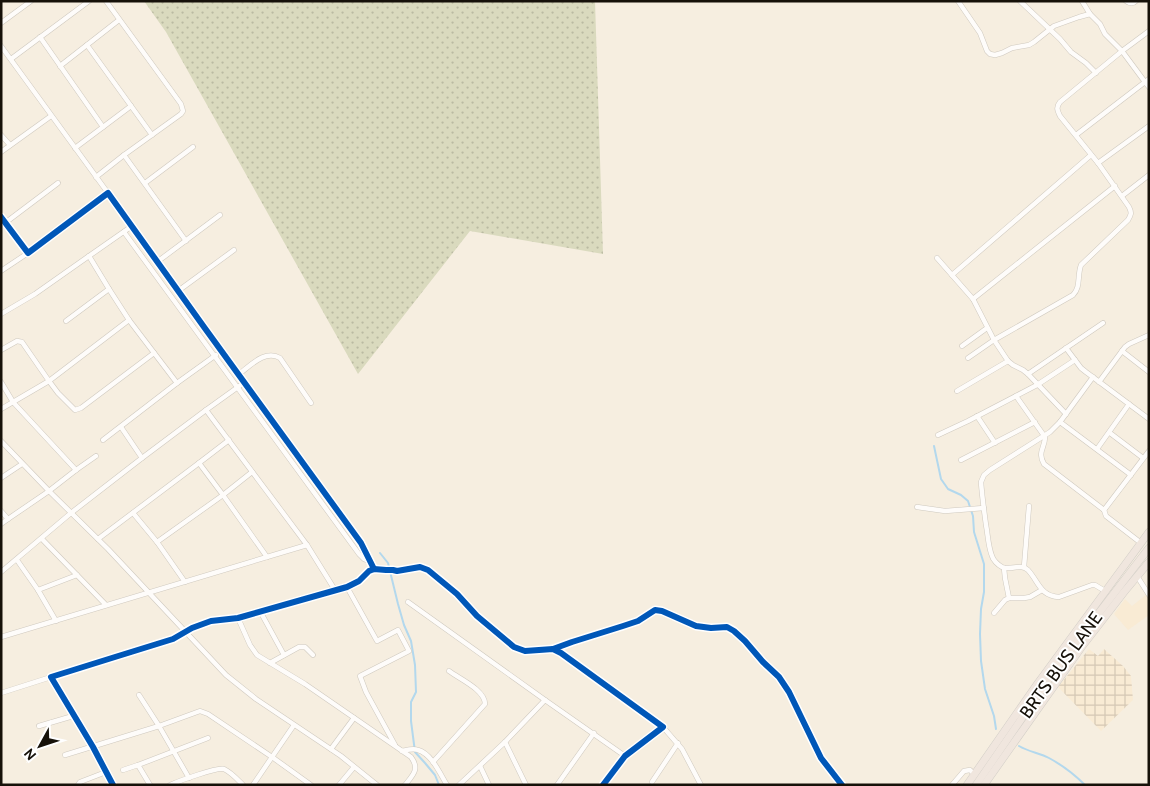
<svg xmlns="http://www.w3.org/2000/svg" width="1150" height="786" viewBox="0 0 1150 786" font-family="Cabin,sans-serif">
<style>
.built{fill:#f9ebd4}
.industrial{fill:url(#industrial-grid)}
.grass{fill:url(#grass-dots)}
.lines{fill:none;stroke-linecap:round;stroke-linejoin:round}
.stream{stroke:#b3d8ed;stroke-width:2}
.minor-casing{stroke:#cfc9bf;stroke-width:5.5}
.primary-casing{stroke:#d2cec7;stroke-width:8}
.minor{stroke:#fefcfa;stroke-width:4.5}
.primary{stroke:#f0e6de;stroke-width:7}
.cycleway-casing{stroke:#fff;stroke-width:9}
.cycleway{stroke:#0057b8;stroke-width:6}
.labels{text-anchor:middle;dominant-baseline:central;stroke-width:4;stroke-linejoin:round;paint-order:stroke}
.street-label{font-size:18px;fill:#161109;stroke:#fff}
</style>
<defs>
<pattern id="industrial-grid" width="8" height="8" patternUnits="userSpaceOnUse" patternTransform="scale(1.25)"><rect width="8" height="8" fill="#f9ebd4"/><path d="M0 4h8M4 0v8" fill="none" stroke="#d5c8b5"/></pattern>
<pattern id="grass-dots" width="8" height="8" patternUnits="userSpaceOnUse" patternTransform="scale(1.25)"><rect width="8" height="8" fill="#dadabe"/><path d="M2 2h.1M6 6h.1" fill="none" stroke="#babaa2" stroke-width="1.8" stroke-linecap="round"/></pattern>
</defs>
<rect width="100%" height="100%" fill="#f6eee0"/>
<path class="built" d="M1147,594l2,5v16l-21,15 -14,-16 11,-15 7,7z"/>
<path class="industrial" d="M1089,649l9,7 6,-7 19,17 8,10 2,24 -32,31 -43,-44z"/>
<path class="grass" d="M144,1h451l8,253 -133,-23 -112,143 -192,-342z"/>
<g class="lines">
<g class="stream">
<path d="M934,446l7,33 7,10 13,6 7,6 5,15 1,16 10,32v28l-3,17 -1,25 1,27 4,28 9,27 2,13"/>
<path d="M380,553l8,10 10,41 6,21 7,16 4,24 1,27 -5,10v19l4,31 10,11 10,12 4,10"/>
<path d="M1019,746c10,6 21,7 30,12 13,7 25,16 36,27"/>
</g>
<g class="minor-casing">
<g id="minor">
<path d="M958,1l22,32 7,18 3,3 5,1 7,-2 10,-5 17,-3 5,-3 20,-16 25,-9 11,-3"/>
<path d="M1020,1l40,38 11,13 15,11 10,10"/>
<path d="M1126,1c4,3 7,3 10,0"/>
<path d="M1,23l30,-22"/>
<path d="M1149,31l-27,20 -62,51c-4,5 -3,8 0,14l38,47 51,-37"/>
<path d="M40,37l63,90"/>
<path d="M87,45l65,90"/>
<path d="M1,46l107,147"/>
<path d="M11,59l78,-58"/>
<path d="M60,66l59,-46"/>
<path d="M1149,79l-4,3 4,5"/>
<path d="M1,135l9,10"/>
<path d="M1076,135l69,-53 -23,-31 -17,-17 -5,-10 -10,-10 -8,-13"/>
<path d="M75,148l56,-42"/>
<path d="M1,152l50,-36"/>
<path d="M124,155l62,86"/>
<path d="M96,177l28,-22 57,-41 2,-3 -2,-7 -75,-103"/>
<path d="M145,183l48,-36"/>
<path d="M1122,196l27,-21"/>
<path d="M1,217l27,36 80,-60 96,134 157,216 13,26"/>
<path d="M5,223l53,-40"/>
<path d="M132,226l-43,30 20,33 20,31 48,63"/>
<path d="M124,232l235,322 5,5 7,3"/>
<path d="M937,258l36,41 21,41 14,21 5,4 10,5 5,4 38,40"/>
<path d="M157,262l63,-47"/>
<path d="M1,271l27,-18"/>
<path d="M952,275l139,-120"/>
<path d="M178,291l56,-41"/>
<path d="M973,299l142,-113"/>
<path d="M1,314l34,-20 54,-38"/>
<path d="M66,321l43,-32"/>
<path d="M962,346l25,-18"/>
<path d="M1066,348l15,20 5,4 63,47"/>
<path d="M1,350l16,-9 5,1 27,39 9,12 17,17 6,-2 73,-55"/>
<path d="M1122,351l27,21"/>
<path d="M968,358l26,-18 79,-45c8,-8 4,-19 8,-30l47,-45c3,-5 4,-7 1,-13l-31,-44"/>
<path d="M239,374c11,-8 26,-25 41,-16l31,45"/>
<path d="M1028,374l75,-51"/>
<path d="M1093,377l-33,45 -10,10 -60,38 -6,5 -3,7c1,14 3,28 5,43 2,10 2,21 6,31 1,4 6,9 10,11 9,4 18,-4 26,3 11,12 12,26 31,27l33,-12h3l10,6"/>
<path d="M1,382l12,20 63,68"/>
<path d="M245,382l-39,28 101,135 28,45"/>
<path d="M1099,382l26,-35 4,-3 20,-9"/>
<path d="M957,391l51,-30"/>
<path d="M1016,396l29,41c0,11 -8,15 -1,27l60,46"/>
<path d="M1,409l48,-28 80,-61"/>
<path d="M977,416l18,27"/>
<path d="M1060,422l71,53"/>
<path d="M121,427l21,31"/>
<path d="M1110,433l33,25"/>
<path d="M938,435l30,-14 69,-36 38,-25"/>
<path d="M103,440l74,-57 39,-28"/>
<path d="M1,441l48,50 59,58 118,126 30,24 85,57 36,29"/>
<path d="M1097,449l32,-45"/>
<path d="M961,460l74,-38"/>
<path d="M252,472l-29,23 44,62"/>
<path d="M1,478l21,-14"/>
<path d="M917,507l28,4 39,-3"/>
<path d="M1,511l7,8 -7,5"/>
<path d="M133,513l24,29 28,40"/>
<path d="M8,519l41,-28 27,-21 20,-14"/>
<path d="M42,539l64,66"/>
<path d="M98,539l101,-76"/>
<path d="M157,542l66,-47 -24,-32 30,-23"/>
<path d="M1141,543l-35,-27 -2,-6 45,-59"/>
<path d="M17,560l21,30 39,-15"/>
<path d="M1024,567l5,-61"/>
<path d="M1004,568l1,10 4,20"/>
<path d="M1,572l70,-59 71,-55 64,-48"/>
<path d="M1137,576l12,19"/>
<path d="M347,587l30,54 21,-11 11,21 -49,25 6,16 29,53"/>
<path d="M38,590l18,31"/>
<path d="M408,602l137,98"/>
<path d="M260,611l24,44"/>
<path d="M994,613l11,-13 4,-2h15l6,-1 12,-7"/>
<path d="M238,618l12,27 7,10 48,29 106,73c9,12 2,18 -6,28"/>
<path d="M1,637l306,-92"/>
<path d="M553,649l19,-7 51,-16 15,-5 17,-11 7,1 34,15 15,2 16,-1 7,4 11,10 18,21 16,15 10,15 32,66 21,27"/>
<path d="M270,663l29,-16h6l8,8"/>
<path d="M1,693l50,-16"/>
<path d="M139,695l20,31 30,52"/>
<path d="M294,725l-22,32 39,28"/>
<path d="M39,726l34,-10"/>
<path d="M663,727l19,22 19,36"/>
<path d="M505,742l21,43"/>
<path d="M331,749l23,-31"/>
<path d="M402,751c5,-1 11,-3 16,-1 14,4 22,24 29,35"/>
<path d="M65,755l94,-29 41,-15 8,3 64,43 -19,28"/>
<path d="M433,762l52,-58c0,-14 -25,-25 -36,-33"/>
<path d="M138,765l12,20"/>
<path d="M480,766l9,19"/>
<path d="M123,770l15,-5 70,-27"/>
<path d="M652,782l26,-39"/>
<path d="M78,785l2,-3 26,-10"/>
<path d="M113,785l-20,-38 -42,-70 64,-20 58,-18 19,-11 19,-7 27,-3 109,-31 12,-6 10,-10 5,-2 12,1h7l4,1 23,-4 8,3 29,24 20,22 37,31 11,4 28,-2 8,4 102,74 -38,29 -22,29"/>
<path d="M170,785c9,-4 47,-18 54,-16 7,3 14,11 19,16"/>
<path d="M339,785l15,-18"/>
<path d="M459,785l46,-43 40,-42 80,56"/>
<path d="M557,785l37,-52"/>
<path d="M952,785l12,-14 6,-1 4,4"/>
</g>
</g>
<g class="primary-casing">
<g id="primary">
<path d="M967,785l71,-102 111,-151"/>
<path d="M976,785l79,-115 94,-122"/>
<path d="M984,785l99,-140 41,-53 25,-30"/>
</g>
</g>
<use href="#minor" class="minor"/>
<use href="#primary" class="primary"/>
<g class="cycleway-casing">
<g id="cycleway">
<path d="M1,217l27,36 80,-60 96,134 157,216 13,26"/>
<path d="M553,649l19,-7 51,-16 15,-5 17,-11 7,1 34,15 15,2 16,-1 7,4 11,10 18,21 16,15 10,15 32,66 21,27"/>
<path d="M113,785l-20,-38 -42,-70 64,-20 58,-18 19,-11 19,-7 27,-3 109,-31 12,-6 10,-10 5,-2 12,1h7l4,1 23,-4 8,3 29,24 20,22 37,31 11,4 28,-2 8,4 102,74 -38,29 -22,29"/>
</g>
</g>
<use href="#cycleway" class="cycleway"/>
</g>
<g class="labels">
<g class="street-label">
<text transform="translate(1061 665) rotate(-54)">BRTS BUS LANE</text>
</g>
</g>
<rect width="1150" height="786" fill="none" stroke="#161109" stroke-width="5"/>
<g transform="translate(40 746) rotate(230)" stroke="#ffffff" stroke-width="4" paint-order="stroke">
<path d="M0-4L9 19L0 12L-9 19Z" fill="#161109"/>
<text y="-8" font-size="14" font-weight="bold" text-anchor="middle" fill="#161109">N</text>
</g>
</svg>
